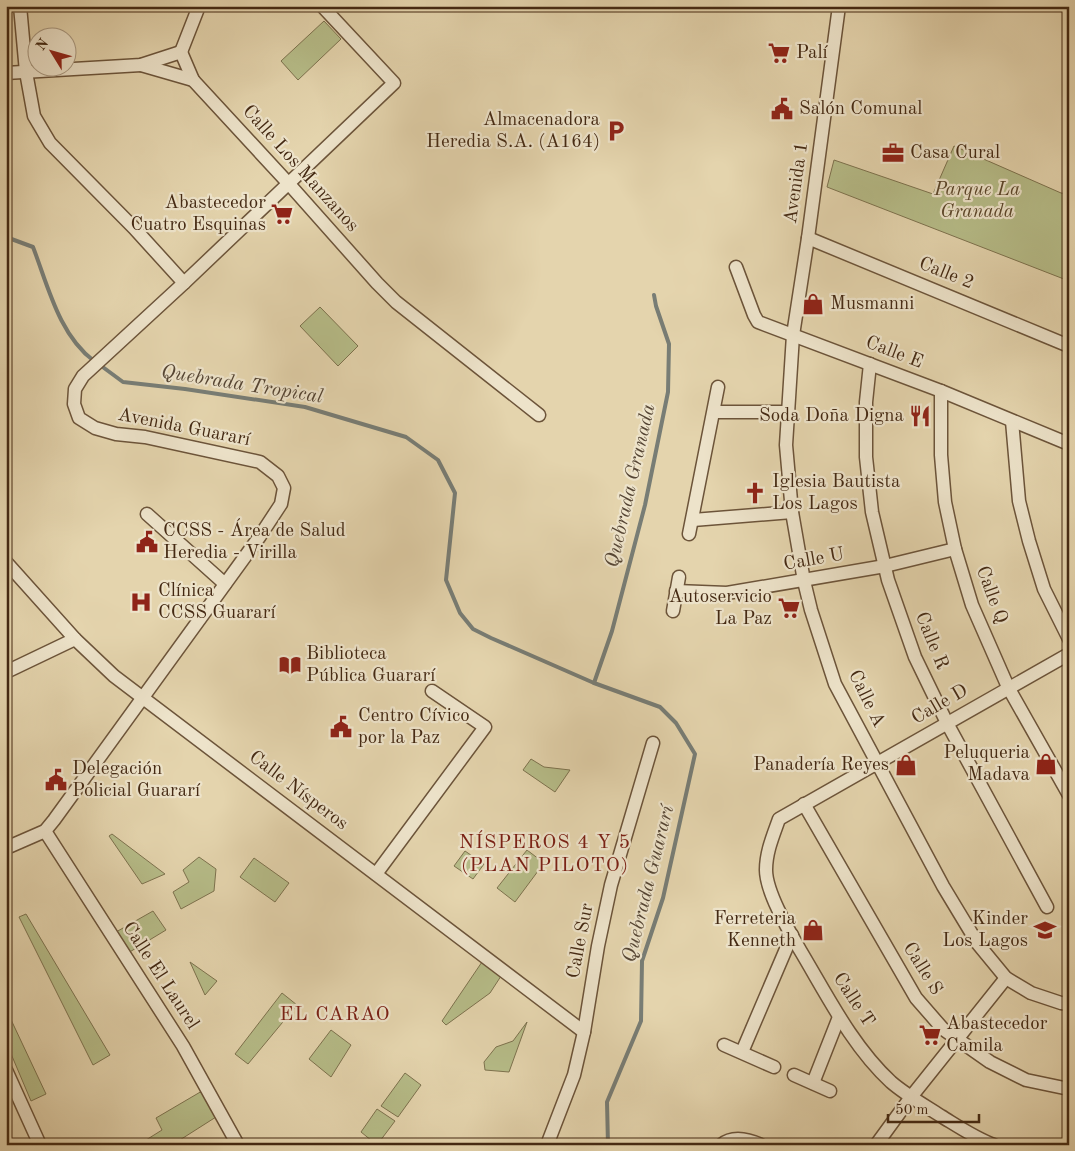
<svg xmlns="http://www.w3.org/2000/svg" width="1075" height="1151" viewBox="0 0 1075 1151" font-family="'Old Standard TT',serif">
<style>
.green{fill:#b6bc88;stroke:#7d724e}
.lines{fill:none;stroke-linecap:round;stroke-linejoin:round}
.stream{stroke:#787d75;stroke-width:4}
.minor-casing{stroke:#6c543a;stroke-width:15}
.minor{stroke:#ede3ca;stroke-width:12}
.labels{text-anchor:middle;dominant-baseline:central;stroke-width:4.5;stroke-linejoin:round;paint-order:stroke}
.poi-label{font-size:19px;fill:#442913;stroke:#ede3ca;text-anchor:start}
.street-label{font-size:19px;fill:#442913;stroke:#ede3ca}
.park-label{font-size:19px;font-style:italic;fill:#5b462a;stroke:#ede3ca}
.water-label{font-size:20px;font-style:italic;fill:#554534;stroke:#ede3ca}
.neighbourhood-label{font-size:20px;letter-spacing:1px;fill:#7a1f14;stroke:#ede3ca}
</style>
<rect width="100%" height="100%" fill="#e4d4ad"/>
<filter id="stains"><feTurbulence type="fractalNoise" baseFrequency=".004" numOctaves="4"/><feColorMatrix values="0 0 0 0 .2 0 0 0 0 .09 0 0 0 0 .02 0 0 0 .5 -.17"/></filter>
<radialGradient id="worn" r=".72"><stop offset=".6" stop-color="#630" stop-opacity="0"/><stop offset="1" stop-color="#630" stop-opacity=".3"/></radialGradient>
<g class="green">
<path d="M324,21l17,18 -43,41 -17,-19z"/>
<path d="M954,146l107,47 8,1v87l-242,-94 7,-27 99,34z"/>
<path d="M320,307l38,39 -20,20 -38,-40z"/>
<path d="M531,759l13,8 26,3 -15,22 -32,-22z"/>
<path d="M112,834l53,40 -23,10 -33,-48z"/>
<path d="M527,850l17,13 -29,39 -18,-14z"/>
<path d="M465,851l19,13 -11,15 -19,-13z"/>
<path d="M199,857l17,12 -2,22 -33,18 -8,-17 16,-10 -6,-12z"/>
<path d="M254,858l35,25 -14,19 -35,-25z"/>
<path d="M153,911l13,19 -38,23 -12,-21z"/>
<path d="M26,914l84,141 -17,10 -74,-148z"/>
<path d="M484,959l19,14 -13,20 -44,32 -4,-4z"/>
<path d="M190,962l27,19 -12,14z"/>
<path d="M282,993l15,12 -49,59 -13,-10z"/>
<path d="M6,1009l40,85 -15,7 -25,-59z"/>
<path d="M527,1022l-18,50 -24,-2 -1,-8 12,-15 17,-6z"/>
<path d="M331,1030l20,15 -20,32 -22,-18z"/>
<path d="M405,1073l16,12 -23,32 -17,-11z"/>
<path d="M202,1091l14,26 -44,28h-34l24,-15 -6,-12z"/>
<path d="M377,1109l18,12 -18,24 -16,-13z"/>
</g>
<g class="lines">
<g class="stream">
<path d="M6,237l27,10c15,39 26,88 61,114"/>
<path d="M100,365l23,17 62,7 120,18 101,30 32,23 17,33 -9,87 14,33 13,16 18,9 103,45 66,24 16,16 19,31 -32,144 -21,63 -1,60 -34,81 1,43"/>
<path d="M594,683l18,-52 33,-126 23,-113 1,-48 -13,-38 -2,-11"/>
</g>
<g class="minor-casing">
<g id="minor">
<path d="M20,6l6,66 8,44 16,27 84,85 50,55"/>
<path d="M839,6l-31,232 -15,97 -7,110 6,67 12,69 7,29 24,74 108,202 35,58 28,34 25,15 30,10 8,1"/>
<path d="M181,52l12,28 96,104 88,99 19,19 143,113"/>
<path d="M181,52l18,-46"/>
<path d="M141,65l52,15"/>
<path d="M6,73l135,-8 40,-13"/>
<path d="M808,238l261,108"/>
<path d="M736,267l18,48 4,7 183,69 128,53"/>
<path d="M870,364l-4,38v55l6,55 16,68 27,77 32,66 100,184"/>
<path d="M941,391v64l4,47 10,47 17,56 36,82 61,108"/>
<path d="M714,412h74"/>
<path d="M1012,421l7,80 10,40 15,48 25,50"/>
<path d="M147,514l78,70"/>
<path d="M693,520l99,-8"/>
<path d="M689,534l29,-147"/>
<path d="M6,562l69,77 39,37 470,356"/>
<path d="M676,591l51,2 158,-27 70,-17"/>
<path d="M673,611l6,-34"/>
<path d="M6,672l69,-33"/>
<path d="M804,804l112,194 27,31 47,33 36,18 43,9"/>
<path d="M45,831l138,215 55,99"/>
<path d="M6,848l39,-17 9,-11 206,-284 21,-32 3,-16 -6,-12 -18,-14 -115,-25 -29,-3 -21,-6 -16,-10 -5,-14 1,-15 8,-13 101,-93 210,-200 -72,-77"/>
<path d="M376,874l109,-147 -53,-36"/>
<path d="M724,1045l50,22"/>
<path d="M742,1052l50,-117"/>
<path d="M6,1070l34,75"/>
<path d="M794,1075l36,16"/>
<path d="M813,1083l26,-66"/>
<path d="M547,1145l27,-70 10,-43 14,-86 13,-61 42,-142"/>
<path d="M721,1145c12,-10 27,-6 40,0"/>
<path d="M876,1145l35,-48 95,-119"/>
<path d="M994,1145c-19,-7 -35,-18 -53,-29 -17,-11 -35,-21 -50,-34 -39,-36 -64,-87 -91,-132 -11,-19 -34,-58 -34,-80 0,-18 7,-34 13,-51l290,-165"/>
</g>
</g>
<use href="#minor" class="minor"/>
</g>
<defs>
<g id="supermarket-bare" transform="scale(1.725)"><path d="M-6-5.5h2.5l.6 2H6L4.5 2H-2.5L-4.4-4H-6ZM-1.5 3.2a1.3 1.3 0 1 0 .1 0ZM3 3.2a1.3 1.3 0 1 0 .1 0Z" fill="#8f2418" stroke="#ede3ca" stroke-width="2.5" paint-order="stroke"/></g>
<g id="civic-bare" transform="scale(1.725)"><path d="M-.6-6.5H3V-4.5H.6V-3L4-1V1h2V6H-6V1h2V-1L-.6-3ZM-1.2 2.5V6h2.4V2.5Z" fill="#8f2418" stroke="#ede3ca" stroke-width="2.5" paint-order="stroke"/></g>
<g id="parking-bare" transform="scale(1.725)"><path d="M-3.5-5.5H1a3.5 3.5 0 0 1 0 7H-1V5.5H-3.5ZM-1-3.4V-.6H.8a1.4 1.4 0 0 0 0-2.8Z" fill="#8f2418" stroke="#ede3ca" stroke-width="2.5" paint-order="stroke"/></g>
<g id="office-bare" transform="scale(1.725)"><path d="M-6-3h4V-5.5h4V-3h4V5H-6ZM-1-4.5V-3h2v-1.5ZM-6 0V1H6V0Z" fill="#8f2418" stroke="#ede3ca" stroke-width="2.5" paint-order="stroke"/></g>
<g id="shop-bare" transform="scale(1.725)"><path d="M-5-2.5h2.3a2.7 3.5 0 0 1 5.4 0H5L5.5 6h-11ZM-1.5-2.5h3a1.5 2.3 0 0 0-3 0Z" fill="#8f2418" stroke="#ede3ca" stroke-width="2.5" paint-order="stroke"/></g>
<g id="restaurant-bare" transform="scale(1.725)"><path d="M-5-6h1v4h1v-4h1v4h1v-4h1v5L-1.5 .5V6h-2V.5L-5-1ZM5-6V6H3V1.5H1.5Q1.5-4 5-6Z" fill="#8f2418" stroke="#ede3ca" stroke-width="2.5" paint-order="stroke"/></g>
<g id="church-bare" transform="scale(1.725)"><path d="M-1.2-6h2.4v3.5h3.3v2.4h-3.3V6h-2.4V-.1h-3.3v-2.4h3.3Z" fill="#8f2418" stroke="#ede3ca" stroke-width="2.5" paint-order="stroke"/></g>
<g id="hospital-bare" transform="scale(1.725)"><path d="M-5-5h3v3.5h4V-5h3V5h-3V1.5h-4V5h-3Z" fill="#8f2418" stroke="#ede3ca" stroke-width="2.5" paint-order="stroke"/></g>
<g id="library-bare" transform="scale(1.725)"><path d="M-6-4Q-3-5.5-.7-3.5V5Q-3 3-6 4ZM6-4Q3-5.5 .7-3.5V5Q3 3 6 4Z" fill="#8f2418" stroke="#ede3ca" stroke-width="2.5" paint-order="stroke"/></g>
<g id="school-bare" transform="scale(1.725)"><path d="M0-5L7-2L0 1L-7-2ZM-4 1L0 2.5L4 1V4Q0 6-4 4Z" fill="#8f2418" stroke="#ede3ca" stroke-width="2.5" paint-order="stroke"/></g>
</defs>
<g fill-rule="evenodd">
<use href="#supermarket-bare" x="779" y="53"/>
<use href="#civic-bare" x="782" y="109"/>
<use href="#parking-bare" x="616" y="131"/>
<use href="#office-bare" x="893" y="153"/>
<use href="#supermarket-bare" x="282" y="214"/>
<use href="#shop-bare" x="813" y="304"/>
<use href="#restaurant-bare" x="920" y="416"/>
<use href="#church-bare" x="755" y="493"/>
<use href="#civic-bare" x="147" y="542"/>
<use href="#hospital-bare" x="141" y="602"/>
<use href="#supermarket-bare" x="789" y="608"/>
<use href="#library-bare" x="290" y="665"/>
<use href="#civic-bare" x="341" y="727"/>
<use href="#shop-bare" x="1046" y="764"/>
<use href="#shop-bare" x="906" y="765"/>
<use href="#civic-bare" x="56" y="780"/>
<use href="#shop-bare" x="813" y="930"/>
<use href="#school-bare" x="1045" y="930"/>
<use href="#supermarket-bare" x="930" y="1035"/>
</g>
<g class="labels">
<g class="poi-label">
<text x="796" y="53">Palí</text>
<text x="799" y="109">Salón Comunal</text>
<text x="600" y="120" text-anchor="end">Almacenadora<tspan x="600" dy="22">Heredia S.A. (A164)</tspan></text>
<text x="910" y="153">Casa Cural</text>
<text x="266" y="203" text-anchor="end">Abastecedor<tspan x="266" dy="22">Cuatro Esquinas</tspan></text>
<text x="830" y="304">Musmanni</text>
<text x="904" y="416" text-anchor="end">Soda Doña Digna</text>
<text x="772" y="482">Iglesia Bautista<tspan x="772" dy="22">Los Lagos</tspan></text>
<text x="163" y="531">CCSS - Área de Salud<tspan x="163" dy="22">Heredia - Virilla</tspan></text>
<text x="158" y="591">Clínica<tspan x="158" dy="22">CCSS Guararí</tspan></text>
<text x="772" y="597" text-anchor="end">Autoservicio<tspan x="772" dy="22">La Paz</tspan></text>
<text x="306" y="654">Biblioteca<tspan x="306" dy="22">Pública Guararí</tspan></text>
<text x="358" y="716">Centro Cívico<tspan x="358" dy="22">por la Paz</tspan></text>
<text x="1030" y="753" text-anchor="end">Peluqueria<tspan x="1030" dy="22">Madava</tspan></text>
<text x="889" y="765" text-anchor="end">Panadería Reyes</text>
<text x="72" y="769">Delegación<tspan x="72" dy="22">Policial Guararí</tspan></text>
<text x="796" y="919" text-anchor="end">Ferreteria<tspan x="796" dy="22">Kenneth</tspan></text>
<text x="1028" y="919" text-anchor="end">Kinder<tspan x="1028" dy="22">Los Lagos</tspan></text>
<text x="946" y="1024">Abastecedor<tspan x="946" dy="22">Camila</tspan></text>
</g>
<g class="street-label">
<text transform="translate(300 169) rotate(48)">Calle Los Manzanos</text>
<text transform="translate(797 183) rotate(-82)">Avenida 1</text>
<text transform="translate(946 274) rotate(22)">Calle 2</text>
<text transform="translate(894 353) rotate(21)">Calle E</text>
<text transform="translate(184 428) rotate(11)">Avenida Guararí</text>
<text transform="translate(814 560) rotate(-10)">Calle U</text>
<text transform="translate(991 595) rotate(70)">Calle Q</text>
<text transform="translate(931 641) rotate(68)">Calle R</text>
<text transform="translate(866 699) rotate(64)">Calle A</text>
<text transform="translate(940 705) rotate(-30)">Calle D</text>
<text transform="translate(298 791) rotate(37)">Calle Nísperos</text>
<text transform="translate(581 941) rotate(-79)">Calle Sur</text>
<text transform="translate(922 969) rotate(58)">Calle S</text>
<text transform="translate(160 976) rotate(57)">Calle El Laurel</text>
<text transform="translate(853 1000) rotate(57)">Calle T</text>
</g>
<g class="park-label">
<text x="977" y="190">Parque La<tspan x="977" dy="22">Granada</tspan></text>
</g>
<g class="water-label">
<text transform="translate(242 385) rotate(9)">Quebrada Tropical</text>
<text transform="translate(631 486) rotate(-77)">Quebrada Granada</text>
<text transform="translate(649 884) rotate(-76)">Quebrada Guararí</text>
</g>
<g class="neighbourhood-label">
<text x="545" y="843">NÍSPEROS 4 Y 5<tspan x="545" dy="23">(PLAN PILOTO)</tspan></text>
<text x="335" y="1015">EL CARAO</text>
</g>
</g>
<rect width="1075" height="1151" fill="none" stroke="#e4d4ad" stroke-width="25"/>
<rect x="8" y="8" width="1060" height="1136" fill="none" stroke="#442913" stroke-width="2.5"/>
<rect x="12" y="12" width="1050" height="1126" fill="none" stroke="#442913"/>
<g transform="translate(52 52) rotate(307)"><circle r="24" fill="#ede3ca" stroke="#a99981"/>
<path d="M0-4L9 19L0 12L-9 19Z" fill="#8f2418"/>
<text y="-8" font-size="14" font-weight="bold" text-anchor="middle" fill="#442913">N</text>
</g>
<path d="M888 1114v8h91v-8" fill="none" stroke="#442913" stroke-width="2.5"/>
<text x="895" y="1114" font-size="15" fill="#442913" stroke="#ede3ca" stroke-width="4" paint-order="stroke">50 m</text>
<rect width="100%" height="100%" filter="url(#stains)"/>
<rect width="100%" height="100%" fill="url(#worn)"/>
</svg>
